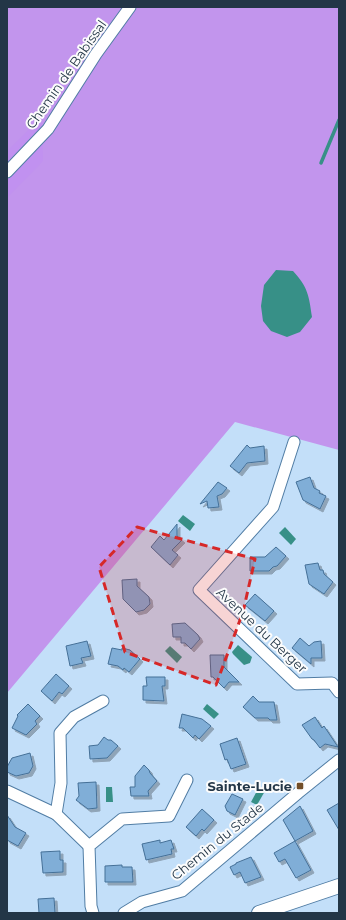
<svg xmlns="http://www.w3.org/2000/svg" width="346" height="920" viewBox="0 0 346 920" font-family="Montserrat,sans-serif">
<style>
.green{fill:#c295ed}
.forest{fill:#c191f0}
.water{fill:#379087}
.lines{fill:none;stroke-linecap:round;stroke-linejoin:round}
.stream{stroke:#379087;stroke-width:3.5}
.building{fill:#80aed7;stroke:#457097;filter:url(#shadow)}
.minor-casing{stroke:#517da4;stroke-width:13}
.tertiary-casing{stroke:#517da4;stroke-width:16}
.minor{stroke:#fff;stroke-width:11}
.tertiary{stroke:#fff;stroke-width:14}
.marked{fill:#d62828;fill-opacity:0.2;stroke:#d62828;stroke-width:3;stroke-dasharray:8 5;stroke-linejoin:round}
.poi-dot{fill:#734f29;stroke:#fcfcfc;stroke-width:1.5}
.labels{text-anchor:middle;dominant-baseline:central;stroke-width:4;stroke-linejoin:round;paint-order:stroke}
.street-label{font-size:13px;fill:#233647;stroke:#fcfcfc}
.poi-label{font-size:13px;font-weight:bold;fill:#233647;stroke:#fcfcfc;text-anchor:end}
</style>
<defs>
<filter id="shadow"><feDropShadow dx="3" dy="3" stdDeviation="0" flood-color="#0004"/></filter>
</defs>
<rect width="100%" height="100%" fill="#c3dff9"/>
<path class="green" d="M7,7h332v443l-104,-28 -228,271z"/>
<path class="forest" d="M42,117l1,44 -36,37v-47z"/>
<g class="water">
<path d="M276,270l17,1c15,16 16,25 19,46l-12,15 -13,5 -16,-6 -8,-10 -2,-15 3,-21z"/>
<path d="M183,515l12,9 -5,7 -12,-10z"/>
<path d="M285,527l11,12 -5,6 -12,-12z"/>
<path d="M238,645l14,12 -2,6 -6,2 -11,-11 -1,-2z"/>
<path d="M170,646l12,11 -5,6 -12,-12z"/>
<path d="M207,704l12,10 -5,5 -11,-10z"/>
<path d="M106,787h6l1,15h-7z"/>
<path d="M259,787l6,4 -8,14 -6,-3z"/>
</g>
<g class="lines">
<path class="stream" d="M321,163l18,-43"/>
</g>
<g class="building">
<path d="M247,445l3,3 14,-2 1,15 -18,2 -8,10 -9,-7z"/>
<path d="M310,477l4,11 6,3 -1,2 7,3 -6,13 -17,-9 -7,-18z"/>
<path d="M218,482l9,6 -5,6 -5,2 2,11 -11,1 -1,-7 -7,3z"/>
<path d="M177,524v12l5,4 -10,10 6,5 -8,10 -19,-18 9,-11 4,4z"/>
<path d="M276,547l10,9 -9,10 -4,1 -4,4h-19v-14h15z"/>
<path d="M318,563l2,7h3l1,4 9,8 -9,12 -15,-10 -4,-19z"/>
<path d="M137,579v7l12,11 1,7 -6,6 -8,2 -13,-13 -1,-19z"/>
<path d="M255,594l19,17 -9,10 -20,-16z"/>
<path d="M185,623l13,12 2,4 -9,10 -6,-6h-4v-6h-8l-1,-13z"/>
<path d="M300,638l9,8 5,-4 7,-1 1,17h-11v6l-19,-16z"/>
<path d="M87,641l4,15 -10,2 2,5 -13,3 -4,-20z"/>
<path d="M112,648l10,2v-2l8,2 10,9 -11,13 -5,-4 -1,2 -5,-4 -10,-2z"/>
<path d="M210,655h14v12l15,15h-10l-5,6 -11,-11h-2z"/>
<path d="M56,674l13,12 -7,8 -3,-2 -7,9 -11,-10z"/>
<path d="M146,677h19v9h-3l2,15 -21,-1v-14h4z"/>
<path d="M253,696l6,6h15l3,18h-7l-2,-2h-13l-12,-11z"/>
<path d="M28,704l12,12 -5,5 2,3 -11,11 -14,-7 6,-12 -1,-1z"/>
<path d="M182,714l20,5 9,7 -12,13 -4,-4 -2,3 -10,-10h-4z"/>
<path d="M315,717l7,11 2,-2 14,21 -13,-3 -5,4 -6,-8 -2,-1 -10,-14z"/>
<path d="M104,737l4,3h3l7,6 -11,12 -17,1 -1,-13 9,-1z"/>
<path d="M237,738l9,26 -15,5 -4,-10 -2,1 -5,-16z"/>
<path d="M30,753l3,13 -4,7 -13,3 -9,-4v-5l5,-9z"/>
<path d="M144,765l5,5 1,3 7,8 -9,10 1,5h-18l-1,-9h5v-11z"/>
<path d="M96,782l1,26 -9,1 -12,-9 3,-4 -1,-13z"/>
<path d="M232,794l11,5 -8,16 -8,-4 -2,-5z"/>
<path d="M339,803v27l-12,-20z"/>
<path d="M300,806l13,25 -18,10 -12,-21z"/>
<path d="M202,809l12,11 -10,11 -2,-2 -6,7 -10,-9z"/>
<path d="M7,815l8,12 11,6 -8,13 -11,-6z"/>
<path d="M160,840v3l11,-3 3,9h-3l1,5 -26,6 -4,-16z"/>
<path d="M295,841l16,29 -15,8 -11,-19 -6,3 -5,-9z"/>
<path d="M60,851v9h3v12l-20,1 -2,-21z"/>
<path d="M251,857l10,20 -16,6 -5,-11 -6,3 -4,-8 6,-3v-1z"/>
<path d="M122,865v2h10l1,15h-28v-16z"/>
<path d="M54,898l1,15h-16l-1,-14z"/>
</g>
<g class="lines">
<g class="minor-casing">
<g id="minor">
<path d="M7,172l41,-43 48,-75 34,-47"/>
<path d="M294,442l-21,65 -74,83 98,94 35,-1 7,9"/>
<path d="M7,791l49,23"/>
<path d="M89,846l-33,-32 5,-31 -1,-50 14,-16 29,-16"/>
<path d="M93,913l-2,-7 -2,-60 33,-27 47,-3 18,-36"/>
<path d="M124,913l18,-11 40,-11 116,-98 41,-33"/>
</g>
</g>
<g class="tertiary-casing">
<path id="tertiary" d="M259,913l80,-27"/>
</g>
<use href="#minor" class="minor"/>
<use href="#tertiary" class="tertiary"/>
</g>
<path class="marked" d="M137,527l118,32 -12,53 -27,73 -91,-33 -26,-85z"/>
<rect class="poi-dot" x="296" y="782" width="8" height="8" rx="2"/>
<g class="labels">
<g class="street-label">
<text transform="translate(66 74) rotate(-55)">Chemin de Babissal</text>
<text transform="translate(262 630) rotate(43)">Avenue du Berger</text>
<text transform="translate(217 841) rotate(-39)">Chemin du Stade</text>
</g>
<g class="poi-label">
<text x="292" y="786">Sainte-Lucie</text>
</g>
</g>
<rect width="346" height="920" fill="none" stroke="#233647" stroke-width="16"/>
</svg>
